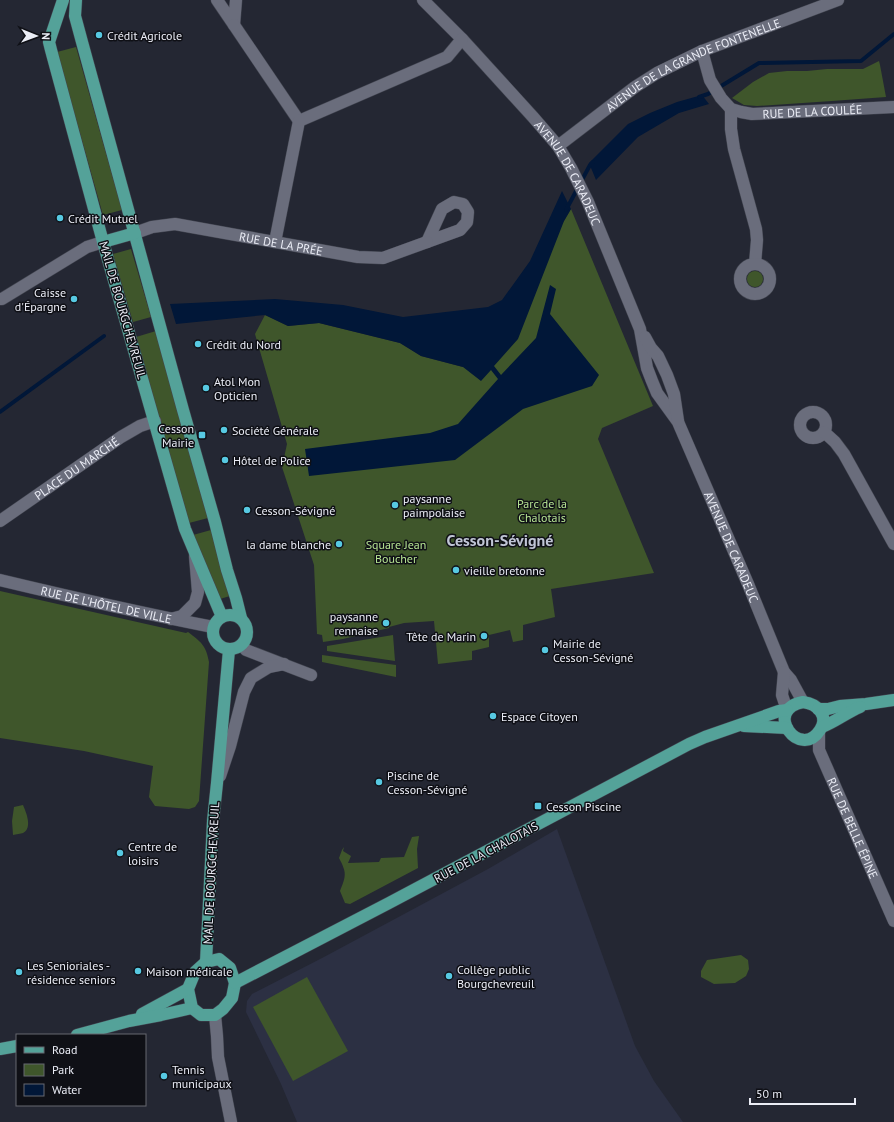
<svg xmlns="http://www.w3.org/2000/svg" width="894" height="1122" viewBox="0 0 894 1122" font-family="'PT Sans',sans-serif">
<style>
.built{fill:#2c3043}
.green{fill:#3f562b}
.water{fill:#011738}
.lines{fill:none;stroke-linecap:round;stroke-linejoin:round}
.stream{stroke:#011738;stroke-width:4}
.minor-casing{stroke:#424550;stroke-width:13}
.major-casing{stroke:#424550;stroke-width:13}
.minor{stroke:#6a6d7c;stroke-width:12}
.major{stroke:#54a299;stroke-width:12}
.poi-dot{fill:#57c9e2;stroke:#0f1016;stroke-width:1.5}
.labels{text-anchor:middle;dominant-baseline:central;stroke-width:3;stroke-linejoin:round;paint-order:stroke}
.poi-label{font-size:12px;fill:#ebedf6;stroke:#0f1016;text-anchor:start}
.street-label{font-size:12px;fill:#ebedf6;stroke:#0f1016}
.park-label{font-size:12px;fill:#b7e593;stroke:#0f1016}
.district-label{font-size:16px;font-weight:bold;fill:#c0c5d5;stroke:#0f1016}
</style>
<rect width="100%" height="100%" fill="#242733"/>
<path class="built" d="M557,829l78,217 19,35 29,41h-386l-16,-38 -35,-72 1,-11 5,-7 72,-37 164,-88z"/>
<g class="green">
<path d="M76,47l46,163 -19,5 -46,-163z"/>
<path d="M879,61l1,4 6,32 -54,4 -75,5 -13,-1 -12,-7 21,-16 16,-9 18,-2h20l20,-2h36z"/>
<path d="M571,209l82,197 -51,22 -4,11 56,134 -103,16 4,28 -32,8v15l-10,2 -3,-12 -21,5v12l-17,4v9l-34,4 -4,-43 -30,2 -15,4v1l-46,11 -20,3 -1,-7 -5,-1 -3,-69 -32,-98 5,-23 -32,-110 10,-19 23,11 31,-3 81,20 21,13 42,11 101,-146z"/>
<path d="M131,249l20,68 -18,5 -20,-68z"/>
<circle cx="755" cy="279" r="8"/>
<path d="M156,331l52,187 -19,5 -53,-186z"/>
<path d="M211,530l19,66 -10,3 -27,-64z"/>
<path d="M0,591l186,42 2,-1c13,10 18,13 21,30l-10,139 -4,6 -6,2 -34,-3 -6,-9 4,-31 -69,-15 -84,-13z"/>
<path d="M393,635l2,26 -68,-10v-5z"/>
<path d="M322,655l74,10v12l-74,-15z"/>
<path d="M23,805c3,7 10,23 0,28 -2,1 -7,1 -10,2l-1,-14 2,-14z"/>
<path d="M419,836l-2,13 1,19 -68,36 -5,-1 -5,-12c6,-15 7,-18 -1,-33l3,-8 2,-3 -1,4 8,5 -3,7 31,-1 2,-4 23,-1 8,-20z"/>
<path d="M741,955l7,5 1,9 -3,7 -11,7 -21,1 -13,-7v-6l6,-11z"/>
<path d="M307,977l41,74 -55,30 -40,-74z"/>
</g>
<g class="water">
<path d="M702,95l7,9 -30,9 -41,24 -42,43 -7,-17 39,-39 22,-11 27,-11z"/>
<path d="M562,191l9,18 -7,12 -46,118 -24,27 7,9 35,-37 14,-53 6,4 -6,25 49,61 -7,11 -69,23 -68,51 -146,16 -4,-27 125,-16 28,-9 40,-45 -7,-9 -10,11 -18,-14 -42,-11 -21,-13 -81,-20 -31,3 -23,-11 -89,9 -6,-20 105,-5 68,6 60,12 85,-10 14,-7 28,-39z"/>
</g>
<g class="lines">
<g class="stream">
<path d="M699,97l9,-3 51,-31 102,-2 33,-27"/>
<path d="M566,210l24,-45 3,-3"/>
<path d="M0,412l104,-76"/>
</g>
<g class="minor-casing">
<g id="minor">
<path d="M217,0l17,25 2,-25"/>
<path id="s1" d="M423,0l39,39 71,78 25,29 13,22 17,34 52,127 7,39 5,13 5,12 21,29 70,162 36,88 7,8 12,22"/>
<path d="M234,25l65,96"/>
<path id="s2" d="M702,51l8,29 11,18 10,11 10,3 11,2 142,-7"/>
<path d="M731,109v20l3,20 22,80 1,11 -2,24"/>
<path id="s3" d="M558,146l77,-59 22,-14 45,-22 136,-51"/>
<path d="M454,202l9,2 5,8 -1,10 -7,8 -33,12 15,-33z"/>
<path id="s4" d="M135,233l17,-6 23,-3 183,33 25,1 44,-16"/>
<path d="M275,242l24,-121 148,-64 15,-18"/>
<circle cx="755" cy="279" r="15"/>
<path d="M0,299h2l85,-52 16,-5"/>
<path d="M645,337l6,11 7,8 9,19 7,19 4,27"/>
<circle cx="813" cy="425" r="13"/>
<path d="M824,432l11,10 9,12 50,90"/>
<path id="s5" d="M0,521l121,-84 19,-11 15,-5"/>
<path id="s6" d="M0,580c71,17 142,33 213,47"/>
<path d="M171,619l11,-3 13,-13 3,-11 -3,-36"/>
<path d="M242,645l4,5 65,25"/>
<path d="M784,672l-2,23 5,15"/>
<path id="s7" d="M819,733v17l75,171"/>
<path d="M220,776l10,-30 14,-54 7,-14 18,-11 15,-3"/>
<path d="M215,1015l2,21 1,21 13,65"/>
</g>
</g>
<g class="major-casing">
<g id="major">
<path d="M63,0l-14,42 2,8 52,192 82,287 37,88"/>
<path d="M76,0l-1,16 7,26 101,368 32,112 12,48 9,28 5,20"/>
<path d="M103,242l32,-9"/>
<circle cx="230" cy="632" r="17"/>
<path d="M803,702c15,2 26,14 17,28 -20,31 -58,-20 -17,-28z"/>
<path d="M818,709h10l12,-3 26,-2 28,-4"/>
<path d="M744,726l43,2"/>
<path d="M822,727c13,-5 24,-14 38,-20"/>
<path d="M219,959l11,9 5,15 -3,15 -9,11 -8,6h-14l-9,-7 -4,-19 7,-17 11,-10z"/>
<path d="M206,962l7,-141 4,-38 12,-133"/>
<path d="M235,983l154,-80 300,-159 16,-7 74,-26 8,-1"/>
<path d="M142,1014l46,-25"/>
<path d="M77,1035l52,-14 32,-6 31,-7"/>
<path d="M0,1049l17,-3"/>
</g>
</g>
<use href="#minor" class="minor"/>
<use href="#major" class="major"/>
</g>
<g class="poi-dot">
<circle cx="99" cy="35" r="4"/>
<circle cx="60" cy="218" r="4"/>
<circle cx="74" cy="299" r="4"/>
<circle cx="198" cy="344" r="4"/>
<circle cx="206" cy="388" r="4"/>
<circle cx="224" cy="430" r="4"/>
<rect x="198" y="431" width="8" height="8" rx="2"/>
<circle cx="225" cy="460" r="4"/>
<circle cx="395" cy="505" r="4"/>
<circle cx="247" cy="510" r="4"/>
<circle cx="339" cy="544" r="4"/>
<circle cx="456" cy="570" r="4"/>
<circle cx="386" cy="623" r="4"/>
<circle cx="484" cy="636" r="4"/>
<circle cx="545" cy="650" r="4"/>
<circle cx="493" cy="716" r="4"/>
<circle cx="379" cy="782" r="4"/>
<rect x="534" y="802" width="8" height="8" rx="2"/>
<circle cx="120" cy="853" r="4"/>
<circle cx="138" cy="971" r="4"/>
<circle cx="19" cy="972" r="4"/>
<circle cx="449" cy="976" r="4"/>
<circle cx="164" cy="1076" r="4"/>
</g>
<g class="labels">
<g class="poi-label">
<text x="107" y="35">Crédit Agricole</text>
<text x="68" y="218">Crédit Mutuel</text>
<text x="66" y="292" text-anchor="end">Caisse<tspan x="66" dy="14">d'Épargne</tspan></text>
<text x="206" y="344">Crédit du Nord</text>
<text x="214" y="381">Atol Mon<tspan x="214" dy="14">Opticien</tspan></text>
<text x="194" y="428" text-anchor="end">Cesson<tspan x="194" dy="14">Mairie</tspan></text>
<text x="232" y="430">Société Générale</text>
<text x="233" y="460">Hôtel de Police</text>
<text x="403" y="498">paysanne<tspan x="403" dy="14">paimpolaise</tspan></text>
<text x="255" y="510">Cesson-Sévigné</text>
<text x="331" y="544" text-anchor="end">la dame blanche</text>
<text x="464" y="570">vieille bretonne</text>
<text x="378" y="616" text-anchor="end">paysanne<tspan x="378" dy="14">rennaise</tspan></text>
<text x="476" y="636" text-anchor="end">Tête de Marin</text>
<text x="553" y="643">Mairie de<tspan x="553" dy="14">Cesson-Sévigné</tspan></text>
<text x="501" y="716">Espace Citoyen</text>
<text x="387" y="775">Piscine de<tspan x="387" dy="14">Cesson-Sévigné</tspan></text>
<text x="546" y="806">Cesson Piscine</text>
<text x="128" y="846">Centre de<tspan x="128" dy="14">loisirs</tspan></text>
<text x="27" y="965">Les Senioriales -<tspan x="27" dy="14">résidence seniors</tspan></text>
<text x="457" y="969">Collège public<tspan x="457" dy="14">Bourgchevreuil</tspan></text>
<text x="146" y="971">Maison médicale</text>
<text x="172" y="1069">Tennis<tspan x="172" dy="14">municipaux</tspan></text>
</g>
<g class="street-label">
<text stroke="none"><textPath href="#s3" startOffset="159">AVENUE DE LA GRANDE FONTENELLE</textPath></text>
<text stroke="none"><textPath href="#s2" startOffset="148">RUE DE LA COULÉE</textPath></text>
<text stroke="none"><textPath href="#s1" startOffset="227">AVENUE DE CARADEUC</textPath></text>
<text stroke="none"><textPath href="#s4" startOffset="149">RUE DE LA PRÉE</textPath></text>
<text transform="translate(123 310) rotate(74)">MAIL DE BOURGCHEVREUIL</text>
<text stroke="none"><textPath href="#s5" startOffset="93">PLACE DU MARCHÉ</textPath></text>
<text stroke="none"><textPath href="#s1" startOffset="638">AVENUE DE CARADEUC</textPath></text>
<text stroke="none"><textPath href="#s6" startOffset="109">RUE DE L'HÔTEL DE VILLE</textPath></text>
<text stroke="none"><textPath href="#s7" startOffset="102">RUE DE BELLE ÉPINE</textPath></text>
<text transform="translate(486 852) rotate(-28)">RUE DE LA CHALOTAIS</text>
<text transform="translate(211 873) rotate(-87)">MAIL DE BOURGCHEVREUIL</text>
</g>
<g class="park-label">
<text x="542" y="503">Parc de la<tspan x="542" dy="14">Chalotais</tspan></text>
<text x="396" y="544">Square Jean<tspan x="396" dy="14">Boucher</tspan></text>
</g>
<g class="district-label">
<text x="500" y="540">Cesson-Sévigné</text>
</g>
</g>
<rect x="16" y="1034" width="130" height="72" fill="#0f1016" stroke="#676870"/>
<rect x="24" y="1047" width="20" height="6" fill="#54a299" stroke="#676870"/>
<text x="52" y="1054" font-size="12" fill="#ebedf6">Road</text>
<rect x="24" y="1064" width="20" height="12" fill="#3f562b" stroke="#676870"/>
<text x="52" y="1074" font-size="12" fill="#ebedf6">Park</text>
<rect x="24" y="1084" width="20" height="12" fill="#011738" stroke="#676870"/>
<text x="52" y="1094" font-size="12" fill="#ebedf6">Water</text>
<g transform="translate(36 36) rotate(91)" stroke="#0f1016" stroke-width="3" paint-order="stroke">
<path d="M0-3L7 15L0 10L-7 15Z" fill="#ebedf6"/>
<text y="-6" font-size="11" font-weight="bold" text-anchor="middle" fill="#ebedf6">N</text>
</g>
<path d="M750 1098v6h105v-6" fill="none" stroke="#ebedf6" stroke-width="2"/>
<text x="756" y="1098" font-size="12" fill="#ebedf6" stroke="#0f1016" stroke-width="3" paint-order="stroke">50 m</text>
</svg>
